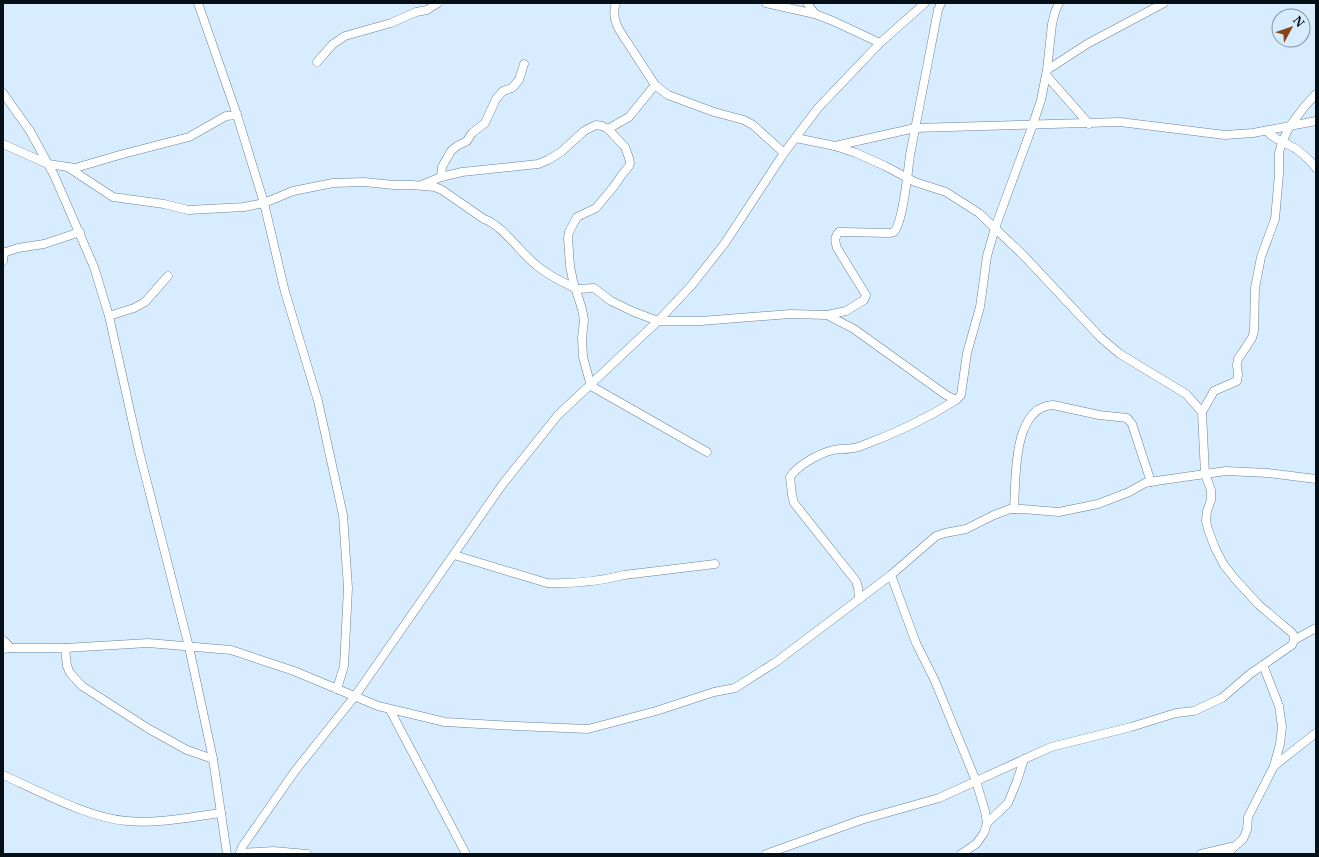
<svg xmlns="http://www.w3.org/2000/svg" width="1319" height="857" viewBox="0 0 1319 857" font-family="'Libre Baskerville',serif">
<style>
.lines{fill:none;stroke-linecap:round;stroke-linejoin:round}
.minor-casing{stroke:#698297;stroke-width:9}
.minor{stroke:#fff;stroke-width:8}
</style>
<rect width="100%" height="100%" fill="#d7edff"/>
<g class="lines">
<g class="minor-casing">
<g id="minor">
<path d="M198,3l39,112 27,88 21,89 33,109 25,114 5,73 -4,78 -7,23"/>
<path d="M616,3c-7,19 8,33 17,48 7,11 15,23 22,34l13,10 46,17 30,8 9,5 31,28"/>
<path d="M766,3l49,11 18,7 47,22"/>
<path d="M807,3l8,11"/>
<path d="M317,62l16,-18 12,-8 46,-13 25,-11 11,-2 11,-7"/>
<path d="M1047,70l40,-26 77,-41"/>
<path d="M1046,75l43,49"/>
<path d="M3,93l27,38 24,44 40,92 15,49 30,135 50,196 24,112 14,95"/>
<path d="M608,129l21,-12 26,-32"/>
<path d="M1267,131c8,9 10,7 20,13 11,5 22,15 29,24"/>
<path d="M3,144l45,20 27,4 48,-14 66,-17 37,-21 11,-1"/>
<path d="M835,146l80,-18 205,-6 105,13 28,-2 63,-12"/>
<path d="M69,168l44,29 51,7 24,6 56,-3 20,-4 29,-12 40,-8 31,-1 30,3h18l23,2 7,3 42,29c18,6 36,33 51,45 11,10 27,18 40,24l3,1 16,-1 17,13 23,11 24,9h43l89,-7 37,1 27,14 92,66 10,5 5,-5 6,-42 13,-46 7,-51 8,-28 37,-101 9,-27 6,-30 5,-46 3,-12 4,-9"/>
<path d="M441,177l1,-10 9,-16 6,-5 10,-5 5,-8 13,-10 11,-24 7,-8 9,-3 7,-8 5,-16"/>
<path d="M422,185l19,-8 21,-5 76,-8 10,-4 13,-8 23,-21 12,-6 6,1 6,3 17,18 4,11 1,5 -1,3 -8,10 -6,9 -19,23 -19,9 -8,15 -1,6 2,28 3,15 9,28 2,11 -2,18 1,19 8,29 116,66"/>
<path d="M3,253l15,-5 26,-4 36,-12"/>
<path d="M3,261l1,-9"/>
<path d="M827,315l19,-4 18,-11 2,-5 -29,-47c-2,-6 -3,-11 2,-16h4l46,1 5,-1c9,-10 14,-61 16,-77l28,-145 3,-7"/>
<path d="M109,316l25,-8 11,-6 23,-26"/>
<path d="M1202,412l12,-21 23,-10 1,-6 -1,-10 1,-6 14,-21 2,-7 1,-43 6,-31 14,-38 4,-45v-21l3,-11 8,-16 15,-20 11,-12"/>
<path d="M1014,509c2,-29 -2,-102 39,-104l46,10 28,3 5,6 19,58"/>
<path d="M454,555l93,28c24,1 53,-2 77,-8l91,-11"/>
<path d="M891,575l25,68 19,38 41,100 9,30 2,12 -3,10 -8,11 -15,10"/>
<path d="M859,599l-1,-12 -2,-6 -62,-78 -2,-8 -2,-18c9,-13 34,-27 50,-28 8,0 14,0 21,-3 33,-12 65,-27 95,-46"/>
<path d="M3,640l8,8"/>
<path d="M1294,640l22,-12"/>
<path d="M65,648l2,18 3,7 12,13 67,43 38,21 26,9"/>
<path d="M3,649l8,-1h54l83,-5 83,7 63,21 84,35 67,16 71,4 72,3 68,-18 58,-19 21,-4 41,-26 115,-87 45,-39 9,-3 21,-4 28,-14 16,-6h12l37,3 39,-8 31,-12 16,-9 11,-2 70,-10 42,2 48,6"/>
<path d="M390,710l76,144"/>
<path d="M1274,766l42,-33"/>
<path d="M3,775c36,16 85,43 124,46 31,3 63,-4 94,-8"/>
<path d="M987,823l21,-20 9,-22 7,-22"/>
<path d="M240,853l33,-2 34,3"/>
<path d="M240,854l2,-7 53,-76 60,-75 147,-211 56,-70 100,-94 33,-35 34,-43 59,-90 34,-45 62,-65 45,-40"/>
<path d="M766,854l95,-34 78,-22 112,-51 80,-20 45,-14 18,-2 28,-13 28,-24 42,-29c3,-6 3,-9 -1,-13l-32,-27 -24,-26 -11,-14 -9,-17 -7,-19 -2,-8 1,-10 4,-11v-10l-6,-16 -3,-62 -16,-18 -66,-40 -19,-16 -76,-81 -46,-44 -33,-21 -31,-10 -30,-16 -29,-13 -21,-7 -39,-8"/>
<path d="M1201,854l30,-7"/>
<path d="M1226,854l17,-15 4,-9 1,-13 26,-51 6,-22 2,-17 -3,-21 -16,-41"/>
</g>
</g>
<use href="#minor" class="minor"/>
</g>
<rect width="1319" height="857" fill="none" stroke="#060f16" stroke-width="8"/>
<g transform="translate(1291 28) rotate(50)"><circle r="19" fill="#d7edff" stroke="#8394a2"/>
<path d="M0-3L7 15L0 10L-7 15Z" fill="#884517"/>
<text y="-6" font-size="11" font-weight="bold" text-anchor="middle" fill="#060f16">N</text>
</g>
</svg>
